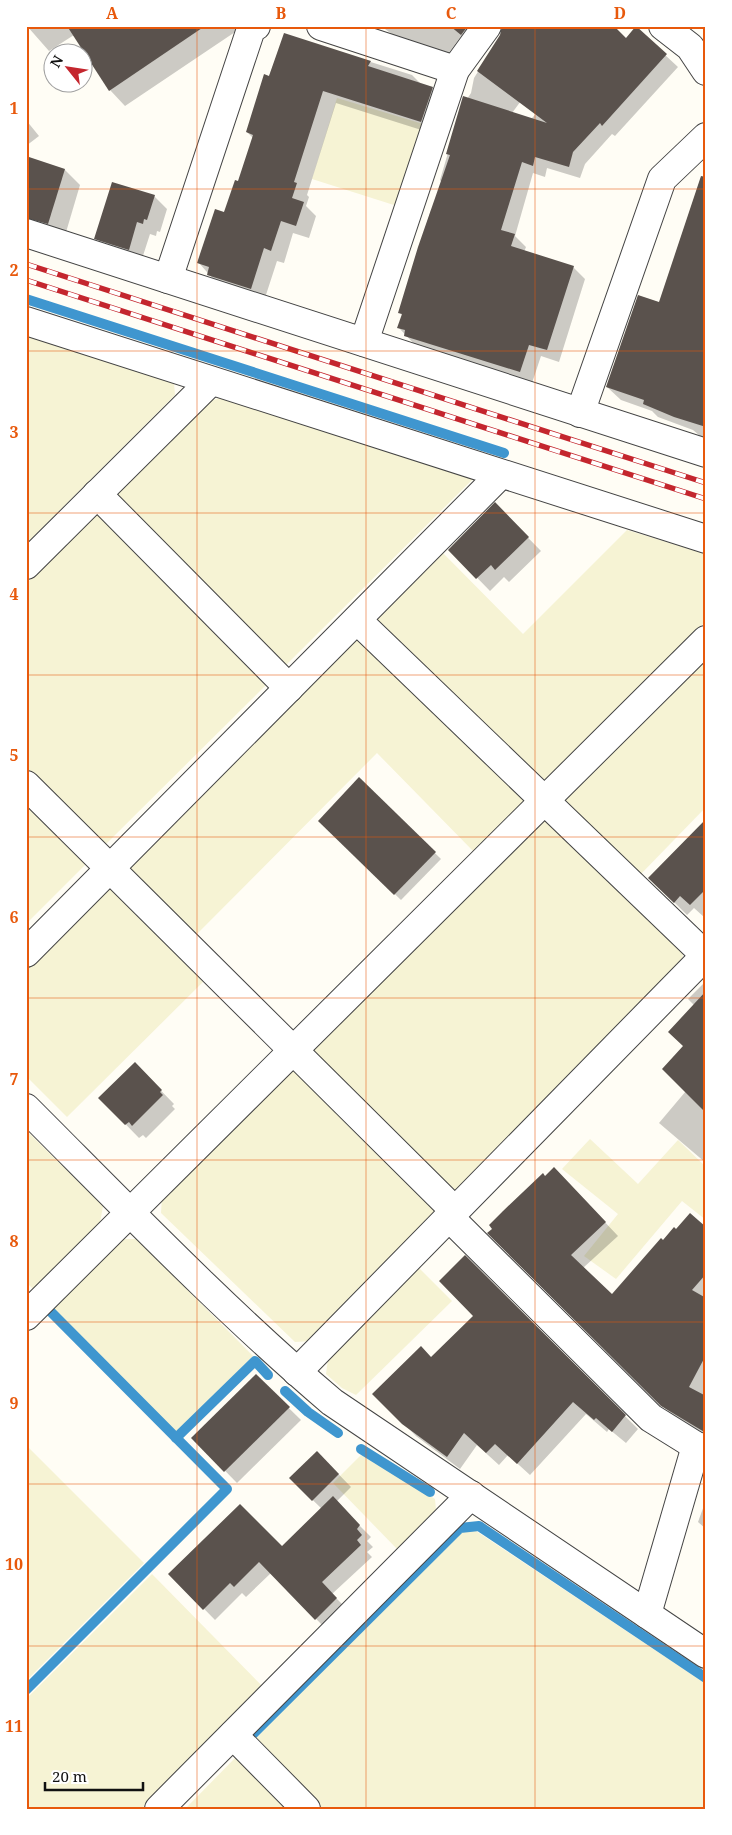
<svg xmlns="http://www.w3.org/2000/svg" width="732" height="1835" viewBox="0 0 732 1835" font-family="'Noto Serif',serif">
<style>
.farmland{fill:#f6f3d4}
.shadow{fill:#0003}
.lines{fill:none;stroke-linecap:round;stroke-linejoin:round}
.stream{stroke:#3f96cf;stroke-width:10}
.building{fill:#5a524d}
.minor-casing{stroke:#444;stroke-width:30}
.minor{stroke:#fff;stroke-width:28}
.rail-casing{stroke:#c4262e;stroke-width:5.5}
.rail{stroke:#fff;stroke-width:4;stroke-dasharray:11;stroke-linecap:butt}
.grid{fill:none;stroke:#e8590c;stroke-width:1;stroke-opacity:0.55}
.neatline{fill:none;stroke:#e8590c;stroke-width:2}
.grid-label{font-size:16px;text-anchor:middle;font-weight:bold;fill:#e8590c}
</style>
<rect width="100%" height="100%" fill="#fffdf5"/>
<g class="farmland">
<path d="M337,98l86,26 -26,82 -85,-27z"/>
<path d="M26,336l148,47 1,12 -149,149z"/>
<path d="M223,397l250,82 -190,189 -169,-173 92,-93z"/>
<path d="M104,506l169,172 -172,171 -75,-76v-189z"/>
<path d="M627,530l79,24v67l-167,165 -168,-169 68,-68 84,85z"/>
<path d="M359,628l169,169 -55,54 -96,-98 -186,187 -73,-73z"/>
<path d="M706,654v153l-68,70 -79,-76z"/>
<path d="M26,794l65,65 -65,65z"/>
<path d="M548,813l136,132 -2,16 -226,232 -12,-1 -137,-137z"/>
<path d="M111,878l99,97 -143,142 -41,-41v-113z"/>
<path d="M298,1062l139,136 1,16 -126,127 -17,1 -134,-129 1,-17z"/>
<path d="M26,1130l77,76 -3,17 -67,66 -7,-7z"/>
<path d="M590,1139l48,45 40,-44 28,27v53l-24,-19 -66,78 -32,-23 34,-42 -56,-45z"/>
<path d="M117,1239h20l116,117 -77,76 -125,-126z"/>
<path d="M418,1267l34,34 -96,94 -14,-7 -16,-14 2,-15z"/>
<path d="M26,1445l118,118 -118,118z"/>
<path d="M361,1455l74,44 1,11 -38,40 -65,-67z"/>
<path d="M460,1531h16l230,153v125h-388l-66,-67z"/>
<path d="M152,1574l111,113 -122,122h-115v-110z"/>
<path d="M240,1753l56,56h-111z"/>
</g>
<g class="shadow">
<path d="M27,26h217l-119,80 -15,-16 -36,-55 -25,16z"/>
<path d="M381,26h109l-16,20 -13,-10 -16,22 -40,-14z"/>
<path d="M576,26l-83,113 11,9 111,-119 11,11 10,-12 42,39 -63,69 -3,-2 -27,30 -5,14 -33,-10 -2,9 -12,-4 -18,63 11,11 -2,5 49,15 12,12 -26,83 -18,-6 -9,27 -115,-36 -18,-19 4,-12 -4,-4 32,-102 2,1 9,-28 -2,-3 24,-82 3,1 4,-6 3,-15 27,-43z"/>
<path d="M285,35l127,40 9,9 11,4 13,13 -11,33 -98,-31 -29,92 2,2 -3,9 10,10 -7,22 -16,-5 -9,30 -7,-2 -13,40 -43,-13 -22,-25 40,-81 14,-44 -6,-6z"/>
<path d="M26,120l13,16 -13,10z"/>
<path d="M26,158l39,12 15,15 -16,54 -38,-9z"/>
<path d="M154,196l13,13 -7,23 -3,-1 -1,5 -6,-2 -9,28 -32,-11 -13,-13z"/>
<path d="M706,215v226l-13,-11 -35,-13 -6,-6 -31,-11 -14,-13 52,-84z"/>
<path d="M495,504l46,47 -32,31 -5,-5 -14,14 -40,-41z"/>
<path d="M359,779l82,80 -40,41 -82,-79z"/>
<path d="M706,835v80l-2,2 -10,-9 -7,7 -37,-37z"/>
<path d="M706,981v182l-47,-40 27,-32 -1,-44 9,-42 -6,-6z"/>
<path d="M135,1064l39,40 -2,2 3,3 -29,29 -3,-3 -4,3 -39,-40z"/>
<path d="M545,1177l22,5 51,54 -35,32 30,28 64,-65 29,-2v207l-31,-18 -186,-185z"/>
<path d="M465,1257l173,172 -12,14 -17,-14 -2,3 -21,-18 -56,61 -22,-20 -9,10 -22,-20 -17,24 -44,-33 -42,-42 57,-35 44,-43z"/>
<path d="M256,1376l45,44 -64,63 -44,-45z"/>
<path d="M317,1452l34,35 -15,15 35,35 -4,4 6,6 -6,5 5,5 -40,37 16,16 -21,20 -56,-57 -25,24 -4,-4 -27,27 -45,-46 112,-26 40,-39 -32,-31z"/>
<path d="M706,1500v29l-8,-7z"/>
</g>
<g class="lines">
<g class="stream">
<path d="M26,299l478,154"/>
<path d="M285,1391l23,21 30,21"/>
<path d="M176,1438l79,-77 13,14"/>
<path d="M361,1449l69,43"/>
<path d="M26,1690l201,-201 -179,-180"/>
<path d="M252,1735l208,-207 19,-2 227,152"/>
</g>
</g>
<g class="building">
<path d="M67,26h138l-96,65z"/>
<path d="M450,26h18l-7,9z"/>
<path d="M502,26h112l12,12 10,-12 31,28 -65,72 -2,-3 -27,29 -4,15 -34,-10 -2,9 -11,-4 -21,68 14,4 -4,12 63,20 -27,84 -18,-5 -9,27 -116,-36 1,-6 -8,-2 5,-14 -4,-1 20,-66 32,-92 -4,-1 17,-58 84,27 -70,-52 23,-36z"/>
<path d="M284,33l87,28 -3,5 65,21 -12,35 -98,-31 -29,91 3,1 -5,15 12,4 -8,24 -15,-5 -10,30 -7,-3 -13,41 -44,-14 2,-8 -12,-4 18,-54 9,3 11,-32 3,1 15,-46 -7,-3 18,-58 5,2z"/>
<path d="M26,156l39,13 -17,55 -22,-6z"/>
<path d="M701,176l5,1v250l-32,-10 -31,-13 1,-4 -38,-13 32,-92 21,7z"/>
<path d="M112,182l43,13 -8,25 -3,-1 -1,5 -6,-2 -8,28 -35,-11z"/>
<path d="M495,502l34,35 -34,33 -4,-5 -15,14 -28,-29z"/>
<path d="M359,777l77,75 -42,43 -76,-74z"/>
<path d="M706,819v70l-16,16 -10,-9 -6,7 -26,-25z"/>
<path d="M706,991v122l-44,-44 21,-23 -15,-14z"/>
<path d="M135,1062l27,28 -2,2 3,3 -31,31 -3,-4 -4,3 -27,-27z"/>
<path d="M554,1167l52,55 -35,33 41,39 49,-56 2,2 11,-13 2,2 14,-16 16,14v47l-14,16 14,8v57l-17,32 17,9v37l-45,-27 -174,-173 5,-4 -3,-4 14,-14 40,-38 2,3z"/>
<path d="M465,1255l161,160 -14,17 -16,-14 -2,2 -21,-18 -56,62 -22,-20 -9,9 -22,-20 -17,24 -45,-33 -30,-30 49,-48 10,11 42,-41 -34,-35z"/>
<path d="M256,1374l34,33 -66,65 -33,-34z"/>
<path d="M317,1451l22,23 -27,27 -23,-23z"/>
<path d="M333,1496l27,29 -3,4 5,6 -5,5 4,5 -39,37 15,16 -22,22 -56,-58 -25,25 -4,-4 -27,27 -35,-36 72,-70 42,42z"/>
</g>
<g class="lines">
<g class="minor-casing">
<g id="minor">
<path d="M321,26l134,44"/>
<path d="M663,26l27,21 16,24"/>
<path d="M26,233l680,220"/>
<path d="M168,279l83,-250 5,-3"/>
<path d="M26,321l680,218"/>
<path d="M364,342l91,-272 32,-44"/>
<path d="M580,413l82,-234 44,-42"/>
<path d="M97,494l192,194"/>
<path d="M26,565l185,-184"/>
<path d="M357,620l348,335"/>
<path d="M26,785l429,426"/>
<path d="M26,953l475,-479"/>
<path d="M26,1108c100,100 199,203 306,294l374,252"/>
<path d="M449,1217l202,201 45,28 10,3"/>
<path d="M26,1316l680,-676"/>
<path d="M297,1372l409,-417"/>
<path d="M647,1614l49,-168"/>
<path d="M233,1735l73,74"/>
<path d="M159,1809l312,-314"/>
</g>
</g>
<use href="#minor" class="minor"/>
<g class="rail-casing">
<g id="rail">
<path d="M26,264l680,219"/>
<path d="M26,280l680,219"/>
</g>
</g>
<use href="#rail" class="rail"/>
</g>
<path class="grid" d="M197,26v1783M366,26v1783M535,26v1783M26,189h680M26,351h680M26,513h680M26,675h680M26,837h680M26,998h680M26,1160h680M26,1322h680M26,1484h680M26,1646h680"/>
<rect width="732" height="1835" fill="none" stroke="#ffffff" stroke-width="55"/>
<g transform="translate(68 68) rotate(300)"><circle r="24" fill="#ffffff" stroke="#a0a0a0"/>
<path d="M0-4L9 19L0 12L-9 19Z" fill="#c4262e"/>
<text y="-8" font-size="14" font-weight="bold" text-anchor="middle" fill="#111111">N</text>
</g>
<path d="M45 1782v8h98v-8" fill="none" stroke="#111111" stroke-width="2.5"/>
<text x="52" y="1782" font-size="15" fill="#111111" stroke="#ffffff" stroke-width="4" paint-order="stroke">20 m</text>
<rect x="28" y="28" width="676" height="1780" class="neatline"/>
<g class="grid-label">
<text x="112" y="19">A</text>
<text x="281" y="19">B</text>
<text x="451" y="19">C</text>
<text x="620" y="19">D</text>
<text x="14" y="114">1</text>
<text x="14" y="276">2</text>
<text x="14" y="438">3</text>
<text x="14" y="600">4</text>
<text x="14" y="761">5</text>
<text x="14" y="923">6</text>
<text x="14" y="1085">7</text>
<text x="14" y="1247">8</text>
<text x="14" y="1409">9</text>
<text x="14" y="1570">10</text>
<text x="14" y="1732">11</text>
</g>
</svg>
